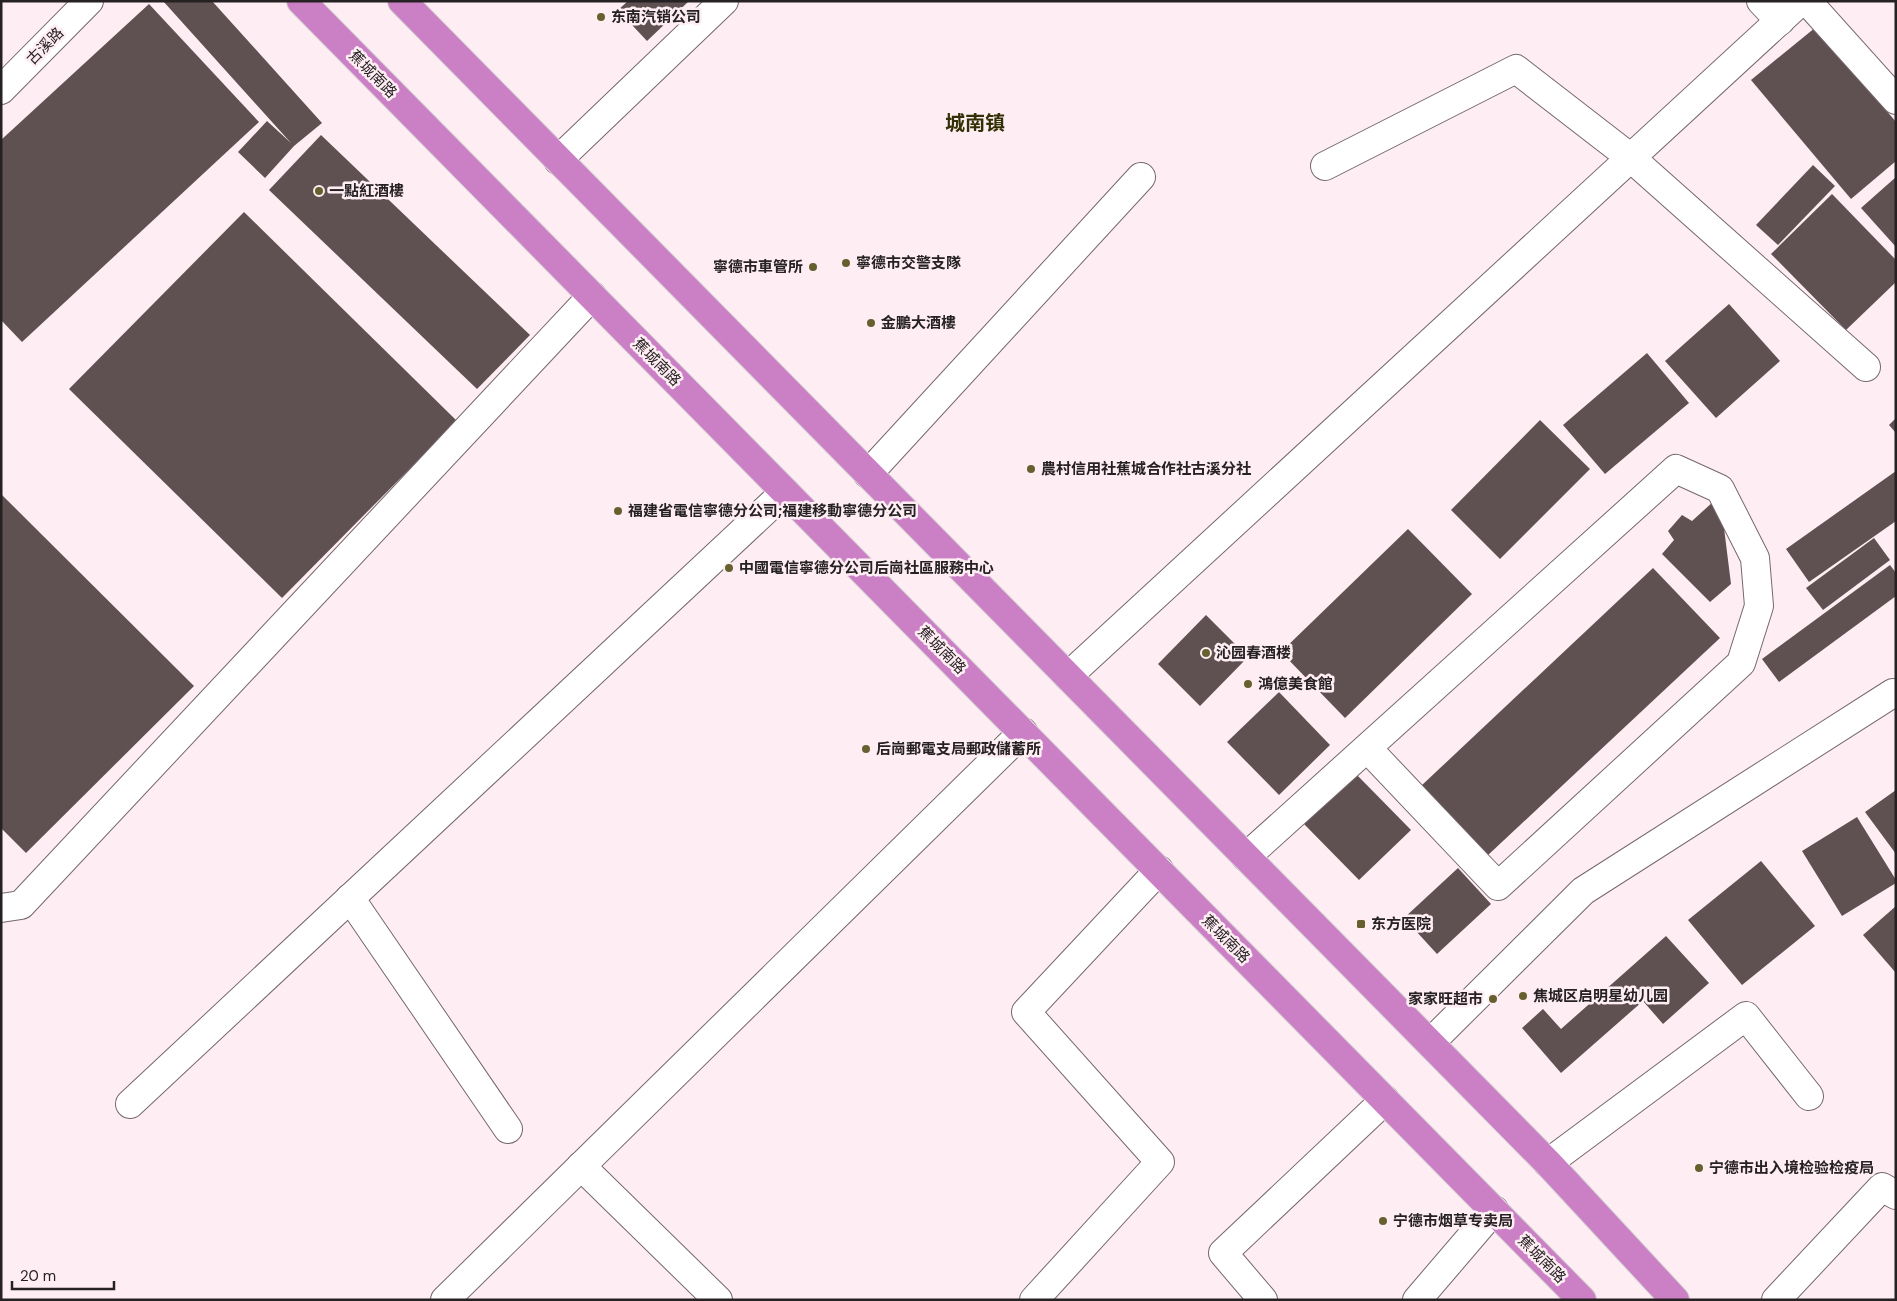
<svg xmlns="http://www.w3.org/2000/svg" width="1897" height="1301" viewBox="0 0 1897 1301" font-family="'DM Sans','Noto Sans SC',sans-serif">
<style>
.building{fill:#5f5152}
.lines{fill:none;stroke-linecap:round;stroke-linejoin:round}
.minor-casing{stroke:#75686d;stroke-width:30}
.trunk-casing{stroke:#d4d3d3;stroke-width:30}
.minor{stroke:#fff;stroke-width:28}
.trunk{stroke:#cb80c6;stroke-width:28}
.poi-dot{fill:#65602d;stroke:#feeef4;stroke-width:2}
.labels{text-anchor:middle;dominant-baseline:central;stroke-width:5;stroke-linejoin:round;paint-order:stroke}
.poi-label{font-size:15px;font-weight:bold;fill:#262123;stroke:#feeef4;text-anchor:start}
.street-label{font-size:15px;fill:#262123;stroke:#feeef4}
.district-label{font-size:20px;font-weight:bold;fill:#343005;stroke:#feeef4}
</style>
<rect width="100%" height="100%" fill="#feeef4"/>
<g class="building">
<path d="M163,1h49l110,122 -28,23 -29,32 -27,-26 29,-31 24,22z"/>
<path d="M628,1h61l-42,40 -29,-31z"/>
<path d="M149,4l110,118 -237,220 -21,-22v-180z"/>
<path d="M1816,27l80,95v39l-45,38 -100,-119z"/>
<path d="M321,135l209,200 -53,54 -208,-199z"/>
<path d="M1813,165l22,21 -57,59 -22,-20z"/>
<path d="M1896,177v70l-35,-39z"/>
<path d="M1832,194l64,66v22l-50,48 -75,-76z"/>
<path d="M244,212l213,209 -175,177 -213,-209z"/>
<path d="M1729,304l51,57 -64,57 -51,-57z"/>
<path d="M1647,353l42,50 -84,71 -42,-49z"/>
<path d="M1896,418v15l-7,-8z"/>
<path d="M1540,420l50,49 -90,90 -49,-49z"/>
<path d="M1896,471v50l-87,61 -23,-33z"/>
<path d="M1,494l193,192 -168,167 -25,-25z"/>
<path d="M1714,501l8,11 9,72 -21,18 -48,-48 12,-14 -6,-9 14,-16 10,6z"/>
<path d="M1408,529l64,65 -127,124 -64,-66z"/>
<path d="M1874,538l16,22 -67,50 -17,-22z"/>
<path d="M1890,565l6,8v23l-117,86 -17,-23z"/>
<path d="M1653,568l67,70 -233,218 -66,-70z"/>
<path d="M1206,615l42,42 -48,49 -42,-42z"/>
<path d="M1279,692l51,53 -51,50 -52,-53z"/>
<path d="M1356,774l55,56 -52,50 -55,-56z"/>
<path d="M1896,790v64l-31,-42z"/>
<path d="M1857,817l39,63v3l-54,33 -40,-65z"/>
<path d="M1761,861l54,65 -73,59 -54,-65z"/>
<path d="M1458,868l33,36 -54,50 -33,-36z"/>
<path d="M1896,906v67l-33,-38z"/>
<path d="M1666,936l43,47 -46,41 -20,-23 -82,72 -39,-45 21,-19 18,20z"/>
</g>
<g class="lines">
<g class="minor-casing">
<g id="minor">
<path d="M1761,1l19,20"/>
<path d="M1807,1l89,99"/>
<path d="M1,90l88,-89"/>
<path d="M558,160l166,-159"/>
<path d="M1325,166l191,-97 115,89 235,209"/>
<path d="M868,474l273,-297"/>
<path d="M1068,676l733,-675"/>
<path d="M1246,857l430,-388 44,20 35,69 4,48 -18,57 -243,223 -131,-138"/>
<path d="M350,898l158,231"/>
<path d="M1,908l20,-3 571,-609"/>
<path d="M1430,1043l153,-152 310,-198"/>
<path d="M130,1104l655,-612"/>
<path d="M1548,1163l198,-147 63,80"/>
<path d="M581,1166l137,134"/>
<path d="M445,1300l578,-568"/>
<path d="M1034,1300l126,-138 -134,-150 133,-142"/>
<path d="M1263,1300l-40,-47 162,-153"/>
<path d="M1417,1300l77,-90"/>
<path d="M1776,1300l106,-113 14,8"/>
</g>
</g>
<g class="trunk-casing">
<g id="trunk">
<path d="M301,1l1281,1299"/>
<path d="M402,1l1146,1162 127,137"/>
</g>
</g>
<use href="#minor" class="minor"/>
<use href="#trunk" class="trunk"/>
</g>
<g class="poi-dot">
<circle cx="601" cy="17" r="5"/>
<circle cx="319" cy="191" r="5"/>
<circle cx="846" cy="263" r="5"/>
<circle cx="813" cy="267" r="5"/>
<circle cx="871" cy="323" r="5"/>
<circle cx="1031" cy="469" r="5"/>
<circle cx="618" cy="511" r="5"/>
<circle cx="729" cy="568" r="5"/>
<circle cx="1206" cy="653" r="5"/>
<circle cx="1248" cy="684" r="5"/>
<circle cx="866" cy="749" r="5"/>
<rect x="1356" y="919" width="10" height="10" rx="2.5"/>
<circle cx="1523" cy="996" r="5"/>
<circle cx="1493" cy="999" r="5"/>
<circle cx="1699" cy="1168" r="5"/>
<circle cx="1383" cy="1221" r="5"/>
</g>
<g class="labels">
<g class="poi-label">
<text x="611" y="17">东南汽销公司</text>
<text x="329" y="191">一點紅酒樓</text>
<text x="856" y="263">寧德市交警支隊</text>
<text x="803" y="267" text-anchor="end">寧德市車管所</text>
<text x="881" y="323">金鵬大酒樓</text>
<text x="1041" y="469">農村信用社蕉城合作社古溪分社</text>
<text x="628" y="511">福建省電信寧德分公司;福建移動寧德分公司</text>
<text x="739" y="568">中國電信寧德分公司后崗社區服務中心</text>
<text x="1216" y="653">沁园春酒楼</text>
<text x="1258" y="684">鴻億美食館</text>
<text x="876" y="749">后崗郵電支局郵政儲蓄所</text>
<text x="1371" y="924">东方医院</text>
<text x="1533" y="996">焦城区启明星幼儿园</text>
<text x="1483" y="999" text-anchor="end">家家旺超市</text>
<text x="1709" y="1168">宁德市出入境检验检疫局</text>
<text x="1393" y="1221">宁德市烟草专卖局</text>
</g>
<g class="street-label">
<text transform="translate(45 46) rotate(-45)">古溪路</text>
<text transform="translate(373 74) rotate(45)">蕉城南路</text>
<text transform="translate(657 362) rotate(45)">蕉城南路</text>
<text transform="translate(942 650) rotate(45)">蕉城南路</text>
<text transform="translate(1226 939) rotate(45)">蕉城南路</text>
<text transform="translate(1542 1259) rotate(45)">蕉城南路</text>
</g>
<g class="district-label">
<text x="975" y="123">城南镇</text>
</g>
</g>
<rect width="1897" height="1301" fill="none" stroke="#262123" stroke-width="5"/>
<path d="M12 1281v8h102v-8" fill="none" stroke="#262123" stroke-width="2.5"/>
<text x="20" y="1281" font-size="15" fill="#262123" stroke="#feeef4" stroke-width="4" paint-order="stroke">20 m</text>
</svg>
